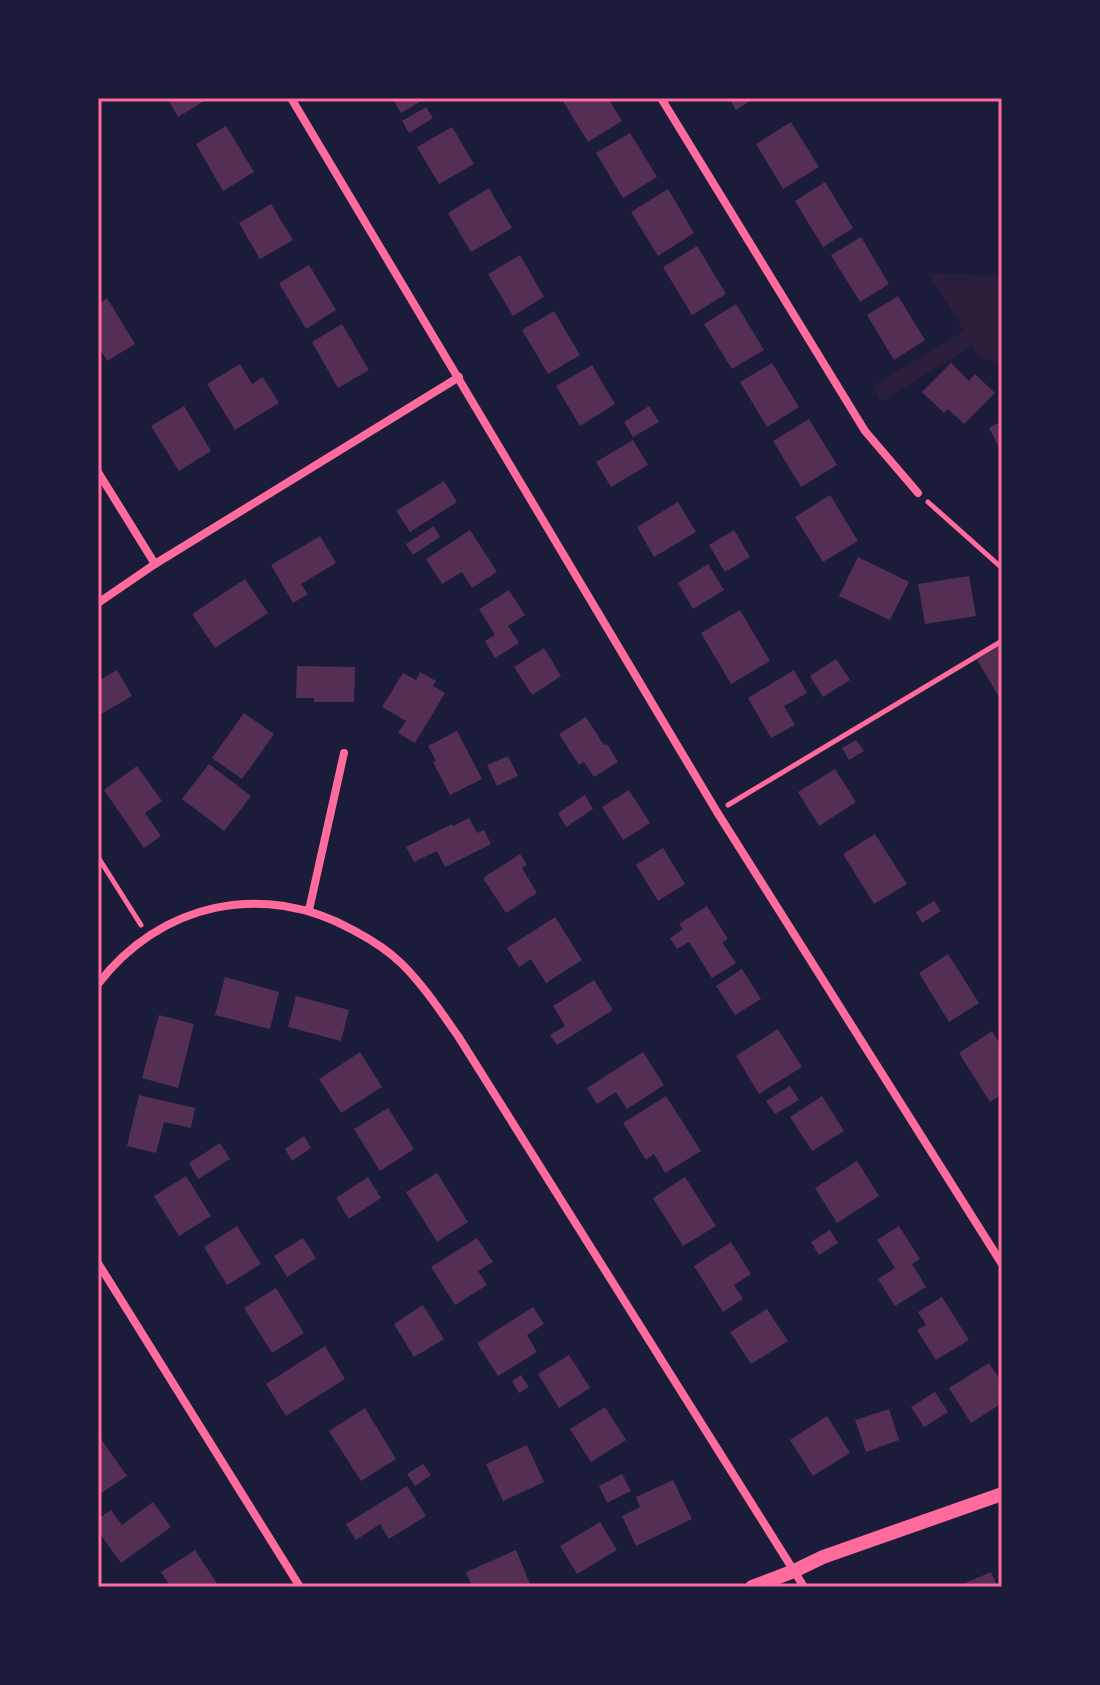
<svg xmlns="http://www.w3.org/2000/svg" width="1100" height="1685" viewBox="0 0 1100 1685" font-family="Bitter,serif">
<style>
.green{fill:#2a1e3b}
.building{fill:#542f53}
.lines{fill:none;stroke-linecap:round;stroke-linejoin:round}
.path{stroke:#ff6b9d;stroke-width:5}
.minor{stroke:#ff6b9d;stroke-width:8}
.tertiary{stroke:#ff6b9d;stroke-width:14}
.neatline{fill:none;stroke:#ff6b9d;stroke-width:3}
</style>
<rect width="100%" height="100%" fill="#1b1b3a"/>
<path class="green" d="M928,273l74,3v89l-23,-8 -7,-11 -91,56 -9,-16 92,-55z"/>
<g class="building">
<path d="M167,98h42l-31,19z"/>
<path d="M392,98h34l-25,15z"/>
<path d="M561,98h47l14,23 -34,21z"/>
<path d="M729,98h26l-19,12z"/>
<path d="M426,107l7,11 -24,15 -7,-12z"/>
<path d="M791,122l28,45 -36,22 -27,-45z"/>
<path d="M226,126l28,46 -31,19 -27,-47z"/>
<path d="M452,127l22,37 -35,20 -22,-37z"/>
<path d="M630,133l27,44 -34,21 -27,-45z"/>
<path d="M825,182l28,46 -30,19 -28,-46z"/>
<path d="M489,188l23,40 -41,24 -23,-39z"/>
<path d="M668,189l26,44 -36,23 -27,-44z"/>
<path d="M271,204l22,36 -33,19 -21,-36z"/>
<path d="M861,237l28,47 -29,18 -29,-47z"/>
<path d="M697,246l29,48 -34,21 -29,-48z"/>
<path d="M520,255l24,42 -31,19 -25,-42z"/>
<path d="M309,265l27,45 -30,19 -27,-46z"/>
<path d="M898,296l27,44 -31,20 -27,-45z"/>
<path d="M107,298l28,46 -28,17 -7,-12 -2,1v-46z"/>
<path d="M736,304l28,46 -32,19 -28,-45z"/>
<path d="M554,311l26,44 -32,19 -26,-44z"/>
<path d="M342,324l27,46 -31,18 -26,-46z"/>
<path d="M772,363l27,44 -32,20 -27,-45z"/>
<path d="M951,363l18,18 6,-7 20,19 -31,31 -16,-15 -4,4 -22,-21z"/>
<path d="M240,364l12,20 11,-7 16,26 -44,27 -28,-46z"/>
<path d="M592,365l23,39 -35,22 -24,-40z"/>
<path d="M184,406l27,45 -32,20 -28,-45z"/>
<path d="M649,406l10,16 -26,15 -9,-15z"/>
<path d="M809,419l28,46 -36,22 -28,-46z"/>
<path d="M1002,421v32l-13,-25z"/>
<path d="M633,440l15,25 -37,22 -15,-25z"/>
<path d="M444,481l13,21 -47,30 -14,-21z"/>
<path d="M830,495l28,46 -35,21 -28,-45z"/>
<path d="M678,502l18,30 -42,25 -17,-30z"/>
<path d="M434,526l6,11 -27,18 -7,-11z"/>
<path d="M470,530l27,42 -25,16 -10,-16 -20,12 -16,-25z"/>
<path d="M734,530l16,27 -25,15 -16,-27z"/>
<path d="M320,536l16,27 -35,21 7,10 -15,9 -22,-38z"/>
<path d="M858,557l51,25 -19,38 -51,-24z"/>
<path d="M708,564l16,26 -31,19 -15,-26z"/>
<path d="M969,576l7,40 -51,8 -7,-40z"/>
<path d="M245,579l23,34 -53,35 -23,-34z"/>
<path d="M509,590l16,25 -17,11 11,17 -24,15 -10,-17 10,-6 -16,-26z"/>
<path d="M740,610l30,51 -39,23 -30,-51z"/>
<path d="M1002,644v58l-25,-42z"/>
<path d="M544,648l17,28 -29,19 -18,-28z"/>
<path d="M836,659l14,21 -27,17 -13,-21z"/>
<path d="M297,666l58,1 -1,35h-40v-4h-18z"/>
<path d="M117,670l15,26 -34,20v-35z"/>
<path d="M794,670l13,23 -23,13 11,19 -24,13 -23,-40z"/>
<path d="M420,672l16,9 -3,5 12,7 -30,50 -17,-10 8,-12 -24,-14 21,-34 13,7z"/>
<path d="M244,713l30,21 -32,45 -30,-21z"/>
<path d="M586,717l18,28 3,-1 11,18 -24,15 -10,-15 -5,3 -20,-31z"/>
<path d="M457,731l25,48 -32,16 -17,-33 3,-1 -8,-15z"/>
<path d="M856,740l8,11 -15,9 -7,-12z"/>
<path d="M508,756l10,20 -21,10 -10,-21z"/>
<path d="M209,764l42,32 -27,35 -42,-32z"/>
<path d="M137,766l25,35 -17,12 16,23 -17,12 -40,-58z"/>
<path d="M835,769l21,33 -37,24 -21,-34z"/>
<path d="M629,790l21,33 -27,17 -21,-33z"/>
<path d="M585,795l8,14 -27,18 -8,-14z"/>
<path d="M469,818l8,15 7,-3 7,14 -46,23 -8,-16 -23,11 -8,-15 46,-23 1,2z"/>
<path d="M875,834l32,50 -33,20 -31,-50z"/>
<path d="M663,848l22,36 -27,17 -22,-36z"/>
<path d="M520,854l7,11 -5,3 15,25 -31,20 -23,-35z"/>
<path d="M934,901l7,10 -19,12 -6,-11z"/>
<path d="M707,906l21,33 -6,3 14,21 -24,15 -23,-36 -12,7 -7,-11 13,-9 -4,-5z"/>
<path d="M555,917l27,43 -36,23 -15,-24 -12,8 -12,-19z"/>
<path d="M948,954l31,49 -30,19 -30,-49z"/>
<path d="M742,969l19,30 -26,16 -19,-29z"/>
<path d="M225,977l54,15 -9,37 -55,-14z"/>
<path d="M594,980l19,30 -56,35 -7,-10 15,-9 -12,-20z"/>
<path d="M296,996l53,14 -8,31 -53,-14z"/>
<path d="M159,1015l35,9 -16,64 -36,-10z"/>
<path d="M778,1029l24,38 -43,27 -23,-38z"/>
<path d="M992,1031l10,16v47l-12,8 -31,-49z"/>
<path d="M360,1052l22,35 -41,26 -22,-34z"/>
<path d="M643,1052l21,33 -37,24 -11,-17 -19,12 -10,-16z"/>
<path d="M790,1086l9,14 -24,14 -9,-13z"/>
<path d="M139,1095l56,13 -4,20 -27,-6 -8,31 -29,-7z"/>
<path d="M666,1096l35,55 -36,22 -11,-19 -8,6 -23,-37z"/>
<path d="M822,1096l22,35 -32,20 -22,-34z"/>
<path d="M388,1108l26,41 -34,22 -26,-42z"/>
<path d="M304,1136l7,12 -19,13 -7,-12z"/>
<path d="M220,1143l10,16 -32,20 -9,-16z"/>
<path d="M857,1161l22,35 -42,27 -22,-35z"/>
<path d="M437,1173l31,49 -31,20 -31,-50z"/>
<path d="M186,1176l25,40 -32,20 -25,-40z"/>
<path d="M368,1177l13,21 -32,21 -13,-21z"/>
<path d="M685,1177l31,49 -33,20 -30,-48z"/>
<path d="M237,1226l24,38 -34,21 -23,-38z"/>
<path d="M899,1226l21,33 -8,5 14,23 -31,19 -17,-27 17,-11 -18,-28z"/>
<path d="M830,1230l8,13 -19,12 -8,-13z"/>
<path d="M303,1238l13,20 -29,19 -13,-21z"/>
<path d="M477,1238l16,24 -15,9 9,14 -32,20 -24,-38z"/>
<path d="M731,1242l20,32 -17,11 9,14 -20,13 -29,-46z"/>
<path d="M276,1288l28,45 -32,20 -28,-45z"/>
<path d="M942,1297l27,43 -33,20 -19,-30 9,-5 -8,-13z"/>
<path d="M423,1305l21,34 -30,18 -20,-33z"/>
<path d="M533,1307l11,17 -17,11 10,17 -39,24 -21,-33z"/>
<path d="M767,1309l21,32 -37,23 -21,-32z"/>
<path d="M325,1346l20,33 -59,37 -20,-32z"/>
<path d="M569,1355l21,33 -31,20 -21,-34z"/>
<path d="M989,1363l13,20v20l-31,20 -22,-35z"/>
<path d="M521,1375l8,12 -10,6 -7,-12z"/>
<path d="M935,1392l13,20 -24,15 -13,-20z"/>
<path d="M605,1407l21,33 -35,22 -21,-33z"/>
<path d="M365,1408l31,51 -35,22 -32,-50z"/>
<path d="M889,1409l10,31 -33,12 -11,-32z"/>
<path d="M827,1416l23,37 -37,23 -23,-36z"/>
<path d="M101,1439l26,37 -29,19v-54z"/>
<path d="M527,1445l17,37 -41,19 -17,-37z"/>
<path d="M423,1464l8,11 -16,11 -8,-12z"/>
<path d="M622,1474l9,17 -24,12 -8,-17z"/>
<path d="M673,1480l19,39 -56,27 -14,-30 18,-9 -4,-10z"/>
<path d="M407,1486l19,30 -37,23 -9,-15 -24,16 -10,-16z"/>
<path d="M153,1502l18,25 -50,36 -23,-32v-12l13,-9 11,15z"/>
<path d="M600,1522l17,28 -40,24 -17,-28z"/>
<path d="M195,1550l23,35 -4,2h-43l-10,-15z"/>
<path d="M516,1550l14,34 -6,3h-52l-6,-15z"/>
<path d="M991,1572l7,15h-42z"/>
</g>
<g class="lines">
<g class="path">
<path d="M928,502l74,66"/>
<path d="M728,805l274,-164"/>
<path d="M98,857l43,68"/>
</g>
<g class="minor">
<path d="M291,98l426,714 285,452"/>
<path d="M661,98l204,333 53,62"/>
<path d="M98,472l57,92"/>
<path d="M98,603l57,-39 304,-187"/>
<path d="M309,910l35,-157"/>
<path d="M98,984c62,-81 165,-104 255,-54 17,9 35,20 49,34 22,22 39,48 56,72l346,551"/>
<path d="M98,1263l202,324"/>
</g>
<path class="tertiary" d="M752,1587l42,-16 29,-14 179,-63"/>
</g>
<rect width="1100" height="1685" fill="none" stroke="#1b1b3a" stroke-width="200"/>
<rect x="100" y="100" width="900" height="1485" class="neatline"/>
</svg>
